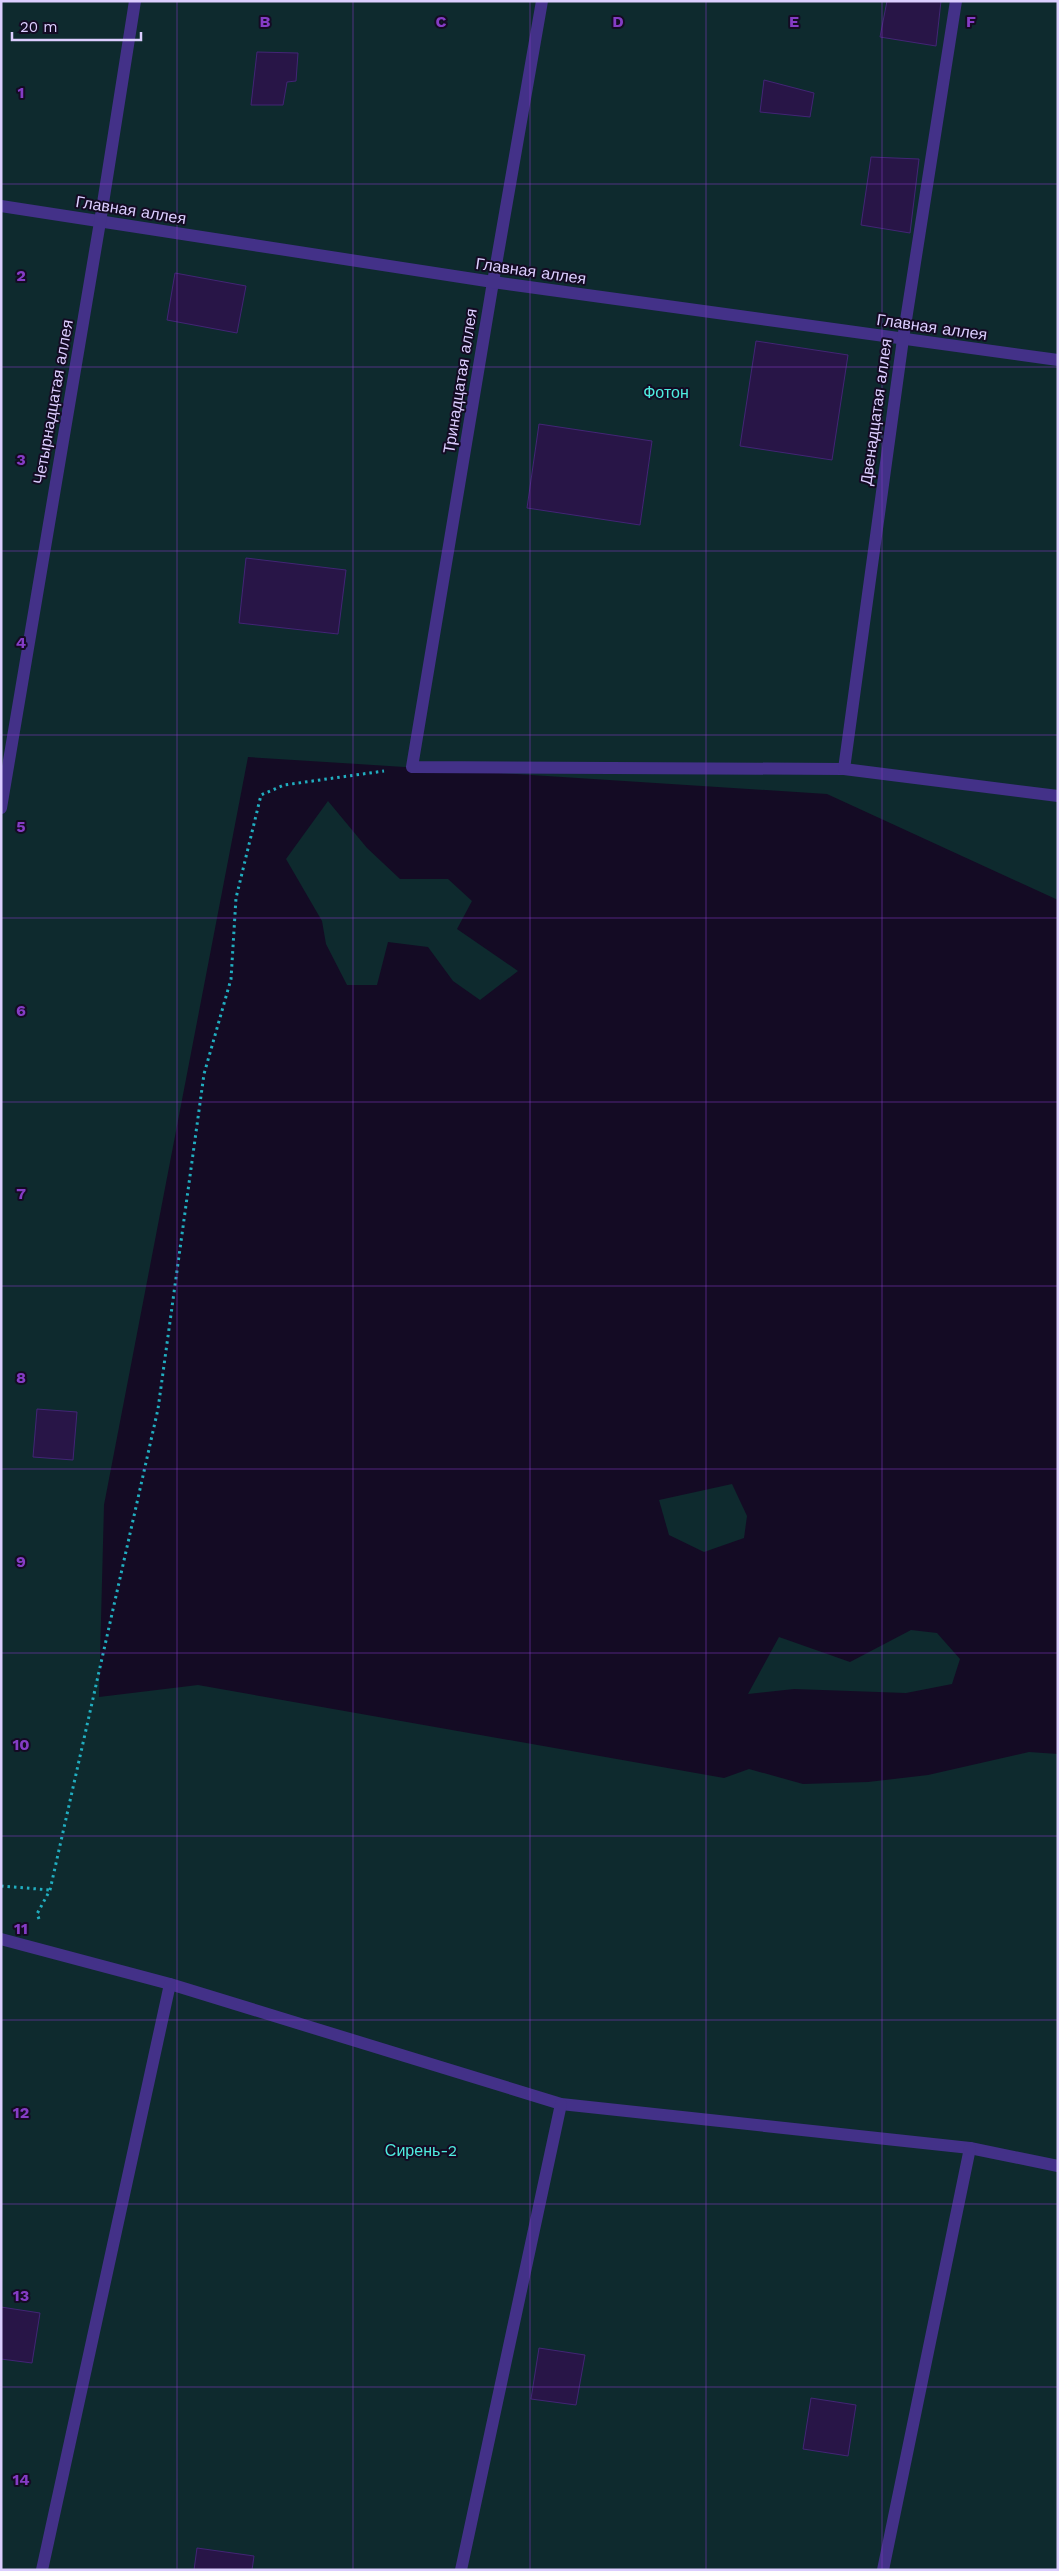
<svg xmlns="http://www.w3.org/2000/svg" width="1059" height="2571" viewBox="0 0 1059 2571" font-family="'Work Sans',sans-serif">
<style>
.green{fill:#0e2a2e}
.building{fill:#281547;stroke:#422575}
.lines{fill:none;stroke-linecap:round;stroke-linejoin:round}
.path{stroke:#21aec0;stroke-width:3;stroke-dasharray:2.5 4;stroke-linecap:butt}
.minor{stroke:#433188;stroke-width:12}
.grid{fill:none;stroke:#853cc5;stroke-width:1;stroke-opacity:0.55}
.labels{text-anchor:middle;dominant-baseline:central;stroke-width:4;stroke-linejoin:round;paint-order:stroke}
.street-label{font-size:16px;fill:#dcceff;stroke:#140b24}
.park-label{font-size:16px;fill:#4eecdf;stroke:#140b24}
.grid-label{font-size:16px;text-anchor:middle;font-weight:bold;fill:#853cc5;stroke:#140b24;stroke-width:4;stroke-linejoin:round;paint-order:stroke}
</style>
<rect width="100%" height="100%" fill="#140b24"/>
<g class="green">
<path d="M1,1h1057v899l-231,-106 -579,-37 -144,748 -5,192 99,-12 526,93 25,-9 54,15 65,-2 60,-7 101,-23 29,2v816h-1057z"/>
<path d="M328,801l39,47 33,31h48l24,22 -15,28 61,42 -38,29 -27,-19 -25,-34 -40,-5 -11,43h-30l-21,-41 -4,-23 -36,-62z"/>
<path d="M732,1484l15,32 -3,22 -40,14 -35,-17 -10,-35z"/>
<path d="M911,1630l26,3 23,26 -8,25 -46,9 -112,-4 -46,5 31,-57 71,25z"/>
</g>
<g class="building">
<path d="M887,1h54l-5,45 -56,-9z"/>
<path d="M257,52l41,1 -2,28 -9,1 -4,23h-32z"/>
<path d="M764,80l50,13 -4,24 -50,-5z"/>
<path d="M871,157l48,2 -9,74 -49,-8z"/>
<path d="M175,273l71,13 -9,47 -70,-13z"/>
<path d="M756,341l92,14 -16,105 -92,-14z"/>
<path d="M539,424l113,17 -12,84 -113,-17z"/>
<path d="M246,558l100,12 -8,64 -99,-11z"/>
<path d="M37,1409l40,3 -4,48 -40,-3z"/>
<path d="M1,2307l39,6 -8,50 -31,-4z"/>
<path d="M539,2348l46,7 -9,50 -45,-6z"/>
<path d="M811,2398l45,7 -8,51 -45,-7z"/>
<path d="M197,2548l57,8 -2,14h-58z"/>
</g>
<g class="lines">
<g class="path">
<path d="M1,1886l49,4"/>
<path d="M39,1919l-2,-5 13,-24 108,-481 46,-335 27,-95 5,-81 25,-103 23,-10 100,-14"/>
</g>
<g class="minor">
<path d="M542,1l-49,281 -81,485 432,2 214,27"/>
<path d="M1,206l492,76 565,78"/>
<path d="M844,769l59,-430 53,-338"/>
<path d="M1,808l99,-586 35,-221"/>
<path d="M1,1939l169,45 391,120 409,44 88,18"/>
<path d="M42,2570l128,-586"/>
<path d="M461,2570l100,-466"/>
<path d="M883,2570l87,-422"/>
</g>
</g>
<path class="grid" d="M177,1v2569M353,1v2569M530,1v2569M706,1v2569M882,1v2569M1,184h1057M1,367h1057M1,551h1057M1,735h1057M1,918h1057M1,1102h1057M1,1286h1057M1,1469h1057M1,1653h1057M1,1836h1057M1,2020h1057M1,2204h1057M1,2387h1057"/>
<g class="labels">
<g class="street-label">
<text transform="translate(131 210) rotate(9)">Главная аллея</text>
<text transform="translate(531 271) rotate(8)">Главная аллея</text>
<text transform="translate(932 327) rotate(8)">Главная аллея</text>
<text transform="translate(460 381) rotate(-81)">Тринадцатая аллея</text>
<text transform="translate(53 402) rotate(-80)">Четырнадцатая аллея</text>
<text transform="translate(876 412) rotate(-82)">Двенадцатая аллея</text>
</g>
<g class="park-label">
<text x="666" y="392">Фотон</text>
<text x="421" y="2150">Сирень-2</text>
</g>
</g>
<g class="grid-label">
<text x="265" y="27">B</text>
<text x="441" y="27">C</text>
<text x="618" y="27">D</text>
<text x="794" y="27">E</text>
<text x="971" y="27">F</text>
<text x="21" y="98">1</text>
<text x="21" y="281">2</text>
<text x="21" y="465">3</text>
<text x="21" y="648">4</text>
<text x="21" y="832">5</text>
<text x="21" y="1016">6</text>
<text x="21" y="1199">7</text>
<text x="21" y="1383">8</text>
<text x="21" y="1567">9</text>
<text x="21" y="1750">10</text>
<text x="21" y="1934">11</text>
<text x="21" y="2118">12</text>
<text x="21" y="2301">13</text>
<text x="21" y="2485">14</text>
</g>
<rect width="1059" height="2571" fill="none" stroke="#dcceff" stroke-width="5"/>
<path d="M12 32v8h129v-8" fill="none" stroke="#dcceff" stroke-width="2.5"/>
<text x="20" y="32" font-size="15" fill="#dcceff" stroke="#140b24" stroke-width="4" paint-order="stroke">20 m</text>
</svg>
